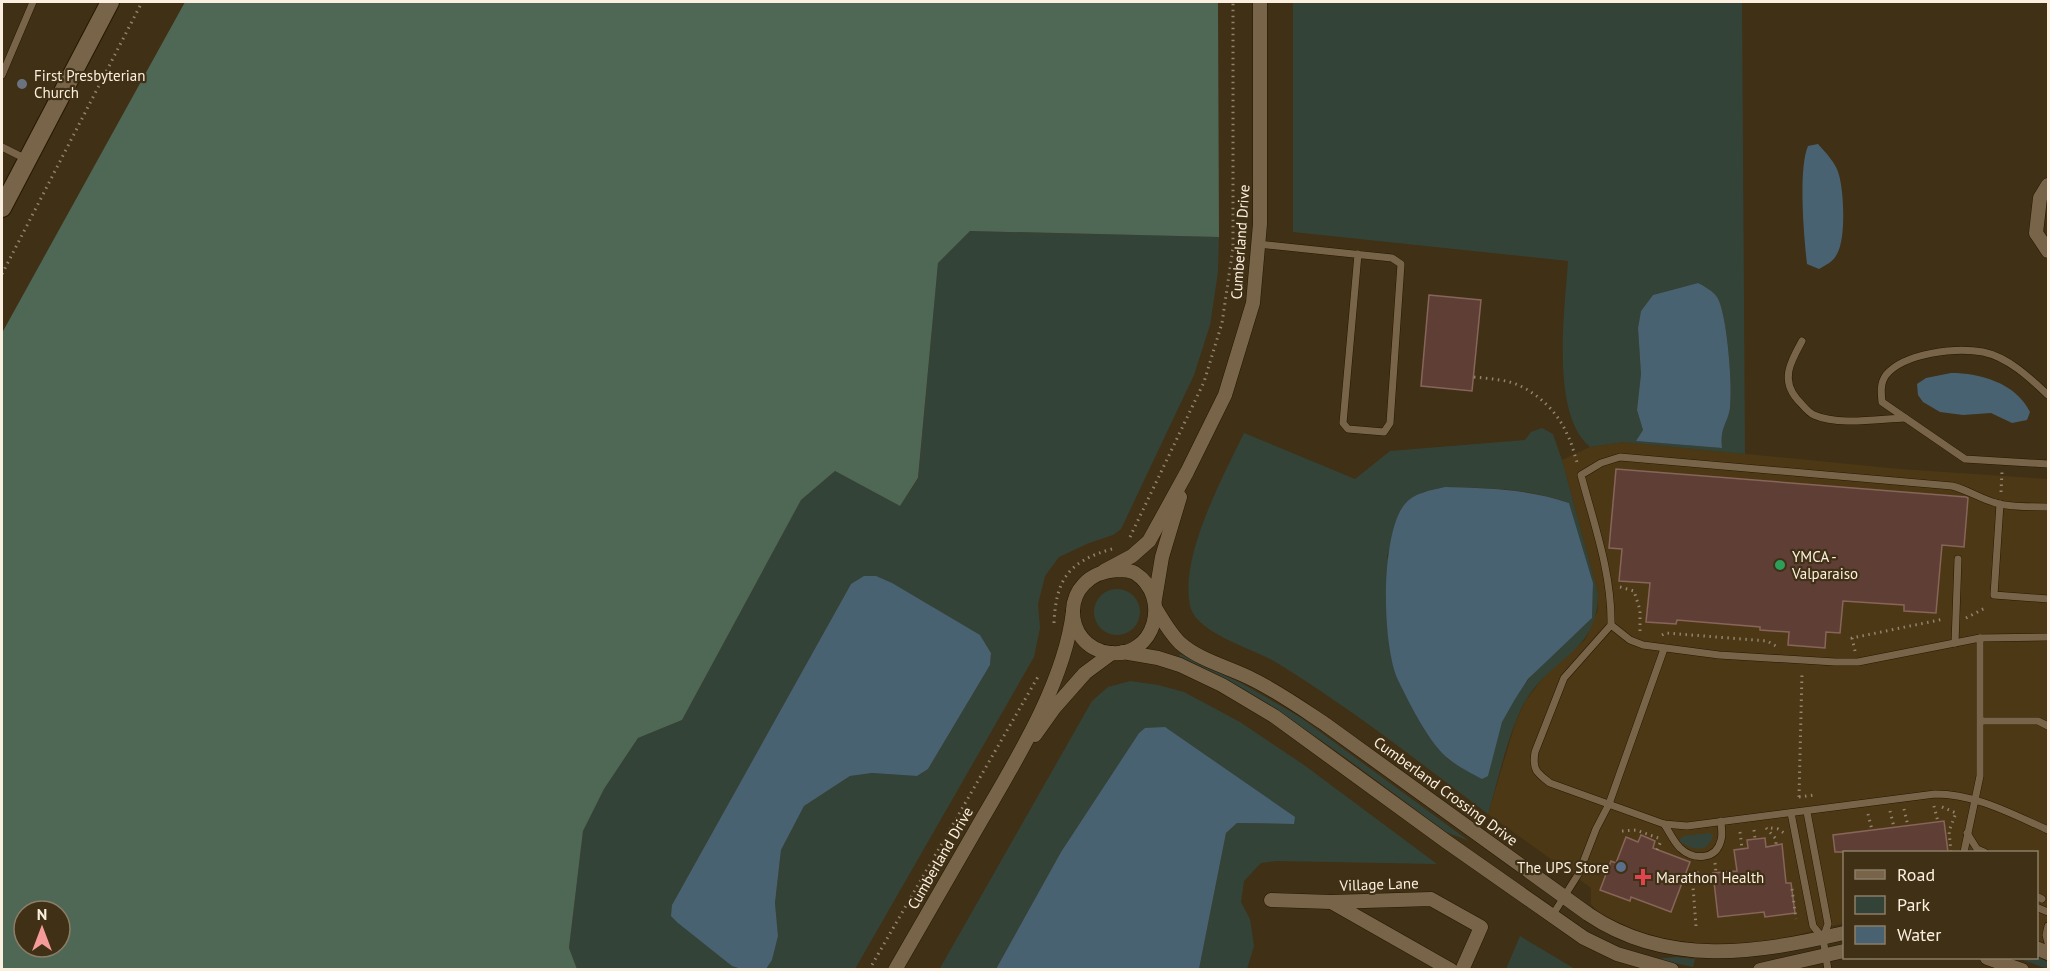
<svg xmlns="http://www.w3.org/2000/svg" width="2050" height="971" viewBox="0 0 2050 971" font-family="'PT Sans',sans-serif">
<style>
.built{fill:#4d3816}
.green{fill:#344338;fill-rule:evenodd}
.forest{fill:#4f6755;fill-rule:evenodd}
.water{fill:#486272}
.building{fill:#5f3f35;stroke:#87655a;stroke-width:1.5}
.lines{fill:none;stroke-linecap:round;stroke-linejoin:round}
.lane-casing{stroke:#271700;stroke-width:8}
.street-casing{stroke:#271700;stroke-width:15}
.secondary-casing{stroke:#271700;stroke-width:20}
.path{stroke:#91836d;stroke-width:3;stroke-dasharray:1.5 4.5;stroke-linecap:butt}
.lane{stroke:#786549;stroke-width:7}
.street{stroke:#786549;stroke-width:14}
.secondary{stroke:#786549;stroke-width:18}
.worship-dot{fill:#6b7280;stroke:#403015;stroke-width:2}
.leisure-dot{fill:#2e9e5b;stroke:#403015;stroke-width:2}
.service-dot{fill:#5c6f8a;stroke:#403015;stroke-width:2}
.health-dot{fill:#e0444e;stroke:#403015;stroke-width:2}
.labels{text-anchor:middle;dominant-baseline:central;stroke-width:4.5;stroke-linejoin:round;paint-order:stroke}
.poi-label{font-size:15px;fill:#fbf0e0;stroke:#403015;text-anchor:start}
.street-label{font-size:15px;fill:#fbf0e0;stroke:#403015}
</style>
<rect width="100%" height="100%" fill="#403015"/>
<path class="built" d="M1623,442l277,27 148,10v466l-11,-5 -1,-88h-192v71l-79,20 -55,2 -45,-6 -27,-8 -38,-17 -9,-10v-16l-103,-74 28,-93 10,-21 21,-27 38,-33 13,-30v-17l-36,-133 28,-13z"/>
<g class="green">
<path d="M1293,2h449l3,452 -122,-12 -33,5c-40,-33 -25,-138 -22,-186l-275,-29zM1698,283c6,3 15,8 19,14 10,15 16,90 13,110 -3,17 -10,21 -8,41l-86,-7 7,-11 -6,-20 4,-36 -3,-46 3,-17 12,-16z"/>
<path d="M970,231l249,6 -1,35 -8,53 -16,50 -73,154 -8,6 -24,8 -30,14 -14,19 -7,28 2,24 -6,29 -179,312h-89l6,-9 6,-24 -3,-33 6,-53 23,-44 46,-30 22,-3 45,3 11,-7 62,-104 1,-12 -11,-18 -129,-51 -179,321 60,61 9,3h-164l-8,-21 14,-117 21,-42 34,-51 44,-18 119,-220 34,-29 65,35 18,-27 20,-216z"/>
<path d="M1542,428l11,6 9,26 36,133c0,59 -45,63 -72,107 -17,28 -28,81 -38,114 -70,-53 -139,-107 -214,-153 -22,-12 -75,-28 -83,-52 -14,-49 32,-132 53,-176l111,46 35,-28 135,-11 6,-8zM1445,487c42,1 83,1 124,16l24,80 -1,35c-32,32 -73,60 -90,104 -7,17 -10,37 -14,54l-21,-5 -19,-12 -21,-26 -40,-177 18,-52 18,-12z"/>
<circle cx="1117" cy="612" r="23"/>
<path d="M1180,654l63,30 57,33 169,124 -23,-9c-86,-63 -170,-131 -267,-176z"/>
<path d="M1130,681l28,4 26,7 56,30 64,43 133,99 -161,-3 -15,2 -17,18 -3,21 9,17 4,27 -7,23h-48l27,-136 11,-10 56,1 -148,-96 -6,5 -78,119 -65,117 -57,1 153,-269 16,-14z"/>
<path d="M1710,833l3,3c-6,18 -21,14 -34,5l4,-5z"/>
<path d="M1520,936l55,33h-69z"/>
<path d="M1676,957l19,2 -2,8 -38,-8z"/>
<path d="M2037,957l11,5v7l-30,-11z"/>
</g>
<path class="forest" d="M185,2h1033l1,235 -249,-6 -32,32 -20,215 -18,28 -65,-35 -34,29 -119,220 -44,18 -34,51 -21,42 -14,117 8,21h-575v-636zM24,911h36v36h-36z"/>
<g class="water">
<path d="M1818,144c8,9 18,19 21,31 5,17 7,64 -2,79 -4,8 -11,11 -18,15l-12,-5c-3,-26 -9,-95 1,-118z"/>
<path d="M1698,283c6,3 15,8 19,14 10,15 16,91 13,111 -3,17 -10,19 -8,40l-86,-7 7,-11 -6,-20 4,-36 -3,-46 3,-17 12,-16z"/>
<path d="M1951,373c29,0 65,10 79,39l-3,8 -15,3 -21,-10 -28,2 -23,-3 -17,-10 -5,-7 -1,-11 9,-6z"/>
<path d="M1445,487c42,1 83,2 124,16l24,80 -1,35 -64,61 -13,20 -13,23 -14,54 -6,3c-11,-6 -22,-11 -32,-19 -21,-16 -40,-56 -52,-80 -16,-35 -18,-143 6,-175 9,-12 27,-15 41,-18z"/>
<path d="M864,576h12l16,7 88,52 11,18 -1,12 -62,104 -11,7 -45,-3 -22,3 -46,30 -23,44 -6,53 3,33 -6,24 -6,9h-25l-9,-3 -54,-43 -7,-7 1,-11 179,-321z"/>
<path d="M1165,727l130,90 -1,7 -57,-1 -11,10 -27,136h-203l65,-117 78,-119 6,-5z"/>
</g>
<g class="building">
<path d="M1429,295l52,5 -9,91 -51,-5z"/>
<path d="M1616,469l350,28 2,1 -4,49 -22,-2 -6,68 -32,-2v-6l-61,-4 -3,32 -14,-1 -1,16 -37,-3 1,-13 -29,-2v-3l-83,-7 -1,4 -30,-2 4,-39 -31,-2 3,-32 -13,-1z"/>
<path d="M1944,821l4,31h-113l-2,-17z"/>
<path d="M1641,835l14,6 -2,7 37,14 -19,50 -40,-15 -1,4 -30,-11 11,-29 5,2 10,-26 12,5z"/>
<path d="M1765,838l1,9 16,-3 4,39h5l4,30 -30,4 -1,-5 -46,5 -5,-44 24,-2 -3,-21 14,-2 -1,-8z"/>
</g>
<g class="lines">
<g class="lane-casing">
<g id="lane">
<path d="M2,75l31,-73"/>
<path d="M2,147l24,12"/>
<path d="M1258,244l134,14 9,6 -11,159 -6,9 -36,-3 -5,-6 15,-169"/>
<path d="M1802,341c-11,20 -22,38 -5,58 5,5 11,14 17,16 25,11 64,4 91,3"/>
<path d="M2048,395c-18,-17 -40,-38 -65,-43 -27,-5 -79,1 -97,23 -6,8 -5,18 -4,27l83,57 83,5"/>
<path d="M2000,504l-6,91 54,4"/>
<path d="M2048,507c-16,-1 -36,1 -52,-4 -15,-4 -28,-13 -44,-17l-332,-29 -19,6 -20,12c13,49 31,99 30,150l-47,53 -29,74c-3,18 2,21 15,31l114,41 23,2 248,-32c41,0 77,20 113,36"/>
<path d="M1611,625l19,15 13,5 76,10 116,7h23l122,-24 68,-1"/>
<path d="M1955,643l3,-84"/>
<path d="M1981,721h57l10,5"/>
<path d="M1807,812l21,112 -5,14"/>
<path d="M1791,813l22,113 10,12 5,32"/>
<path d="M1664,824c5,7 9,17 16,24 13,12 36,13 41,-8 2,-6 0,-13 0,-19"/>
<path d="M1967,833l10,16 7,3"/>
<path d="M1964,852l16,-76v-138"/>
<path d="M2036,896l6,3"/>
<path d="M2036,907l12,5"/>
<path d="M1552,916l27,-43 17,-44 13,-25 55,-155"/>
<path d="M2048,926l-2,9 2,8"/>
</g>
</g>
<g class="street-casing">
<g id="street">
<path d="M2048,185l-8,13 -4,35 12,18"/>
<path d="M1117,570c6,0 13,0 18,3 37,24 20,85 -25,80 -49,-6 -52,-79 7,-83z"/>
<path d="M1104,571l28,-15 17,-15 38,-69 38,-77 28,-92 7,-79v-222"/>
<path d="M1155,599l7,-42 18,-60"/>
<path d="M1156,609c7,12 14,24 24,34 19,17 48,24 70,35 27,13 51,30 75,46l263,190c80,54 169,39 256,19"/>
<path d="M1123,652l35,6 22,7 42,20 52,31 173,126 137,96 33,16 55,16"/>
<path d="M1035,735l20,-28 30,-34 27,-20"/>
<path d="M1271,900l60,2 100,-3 50,28 -19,43"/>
<path d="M1333,903l118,67"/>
<path d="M2036,948l12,5"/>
<path d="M1987,958l35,12"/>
<path d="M895,970c29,-51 58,-101 87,-151 35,-60 83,-138 91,-208"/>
<path d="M1760,970l84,-19"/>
</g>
</g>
<g class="secondary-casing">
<path id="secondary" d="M2,208l108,-206"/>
</g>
<g class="path">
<path d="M2,274l140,-272"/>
<path d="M1474,377c10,1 21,2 32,4 26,6 51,29 61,53 5,9 7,20 11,31"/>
<path d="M2001,492l1,-20"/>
<path d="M1130,537l74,-155 18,-59 11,-75v-246"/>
<path d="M1620,587l14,4 6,19v22"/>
<path d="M1966,618l21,-11"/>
<path d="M1054,623c2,-44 15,-62 58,-74"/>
<path d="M1662,635l4,-2 101,8 9,5"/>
<path d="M1855,651l-3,-13 92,-19"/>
<path d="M1799,797l3,-124"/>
<path d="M1799,797l16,-2"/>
<path d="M1934,806l4,16"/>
<path d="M1942,807l14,6 -7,18 2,21"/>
<path d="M1904,809l4,17"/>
<path d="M1890,811l4,16"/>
<path d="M1868,814l4,16"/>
<path d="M1766,828l10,11v6"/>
<path d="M1771,828l7,1 6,4"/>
<path d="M1754,830l1,9"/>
<path d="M1622,831l14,-1 22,8"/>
<path d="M1740,832l2,17"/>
<path d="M1657,850l4,-9"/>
<path d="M1715,863l1,10"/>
<path d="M1792,889l4,30"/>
<path d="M1696,926l-3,-39 5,-19"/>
<path d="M869,970l170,-295"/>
</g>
<use href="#lane" class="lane"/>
<use href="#street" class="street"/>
<use href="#secondary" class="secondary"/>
</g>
<circle class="worship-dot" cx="22" cy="84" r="6"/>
<circle class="leisure-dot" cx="1780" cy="565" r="6"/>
<circle class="service-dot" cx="1621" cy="867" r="6"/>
<path class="health-dot" d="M1640 868h6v6h6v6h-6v6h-6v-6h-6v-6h6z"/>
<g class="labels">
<g class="poi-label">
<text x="34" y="75">First Presbyterian<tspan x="34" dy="17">Church</tspan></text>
<text x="1792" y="556">YMCA -<tspan x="1792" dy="17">Valparaiso</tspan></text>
<text x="1609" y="867" text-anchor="end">The UPS Store</text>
<text x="1656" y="877">Marathon Health</text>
</g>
<g class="street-label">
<text transform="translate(1240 242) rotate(-86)">Cumberland Drive</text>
<text transform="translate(1446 791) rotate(36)">Cumberland Crossing Drive</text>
<text transform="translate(940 858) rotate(-60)">Cumberland Drive</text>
<text transform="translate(1379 884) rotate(-2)">Village Lane</text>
</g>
</g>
<rect width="2050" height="971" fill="none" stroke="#fbf0e0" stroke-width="6"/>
<rect x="1843" y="851" width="195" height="108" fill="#403015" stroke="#8b7d66" stroke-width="1.5"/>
<rect x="1855" y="870" width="30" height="9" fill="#786549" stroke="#8b7d66" stroke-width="1.5"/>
<text x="1897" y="881" font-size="18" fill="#fbf0e0">Road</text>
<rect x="1855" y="896" width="30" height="18" fill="#344338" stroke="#8b7d66" stroke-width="1.5"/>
<text x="1897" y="911" font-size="18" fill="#fbf0e0">Park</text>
<rect x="1855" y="926" width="30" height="18" fill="#486272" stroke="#8b7d66" stroke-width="1.5"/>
<text x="1897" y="941" font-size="18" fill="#fbf0e0">Water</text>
<g transform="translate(42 929)"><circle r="28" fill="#403015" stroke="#8b7d66" stroke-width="1.5"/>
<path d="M0-4.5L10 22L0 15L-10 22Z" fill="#f59b9a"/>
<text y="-9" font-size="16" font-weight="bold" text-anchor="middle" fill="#fbf0e0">N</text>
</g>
</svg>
